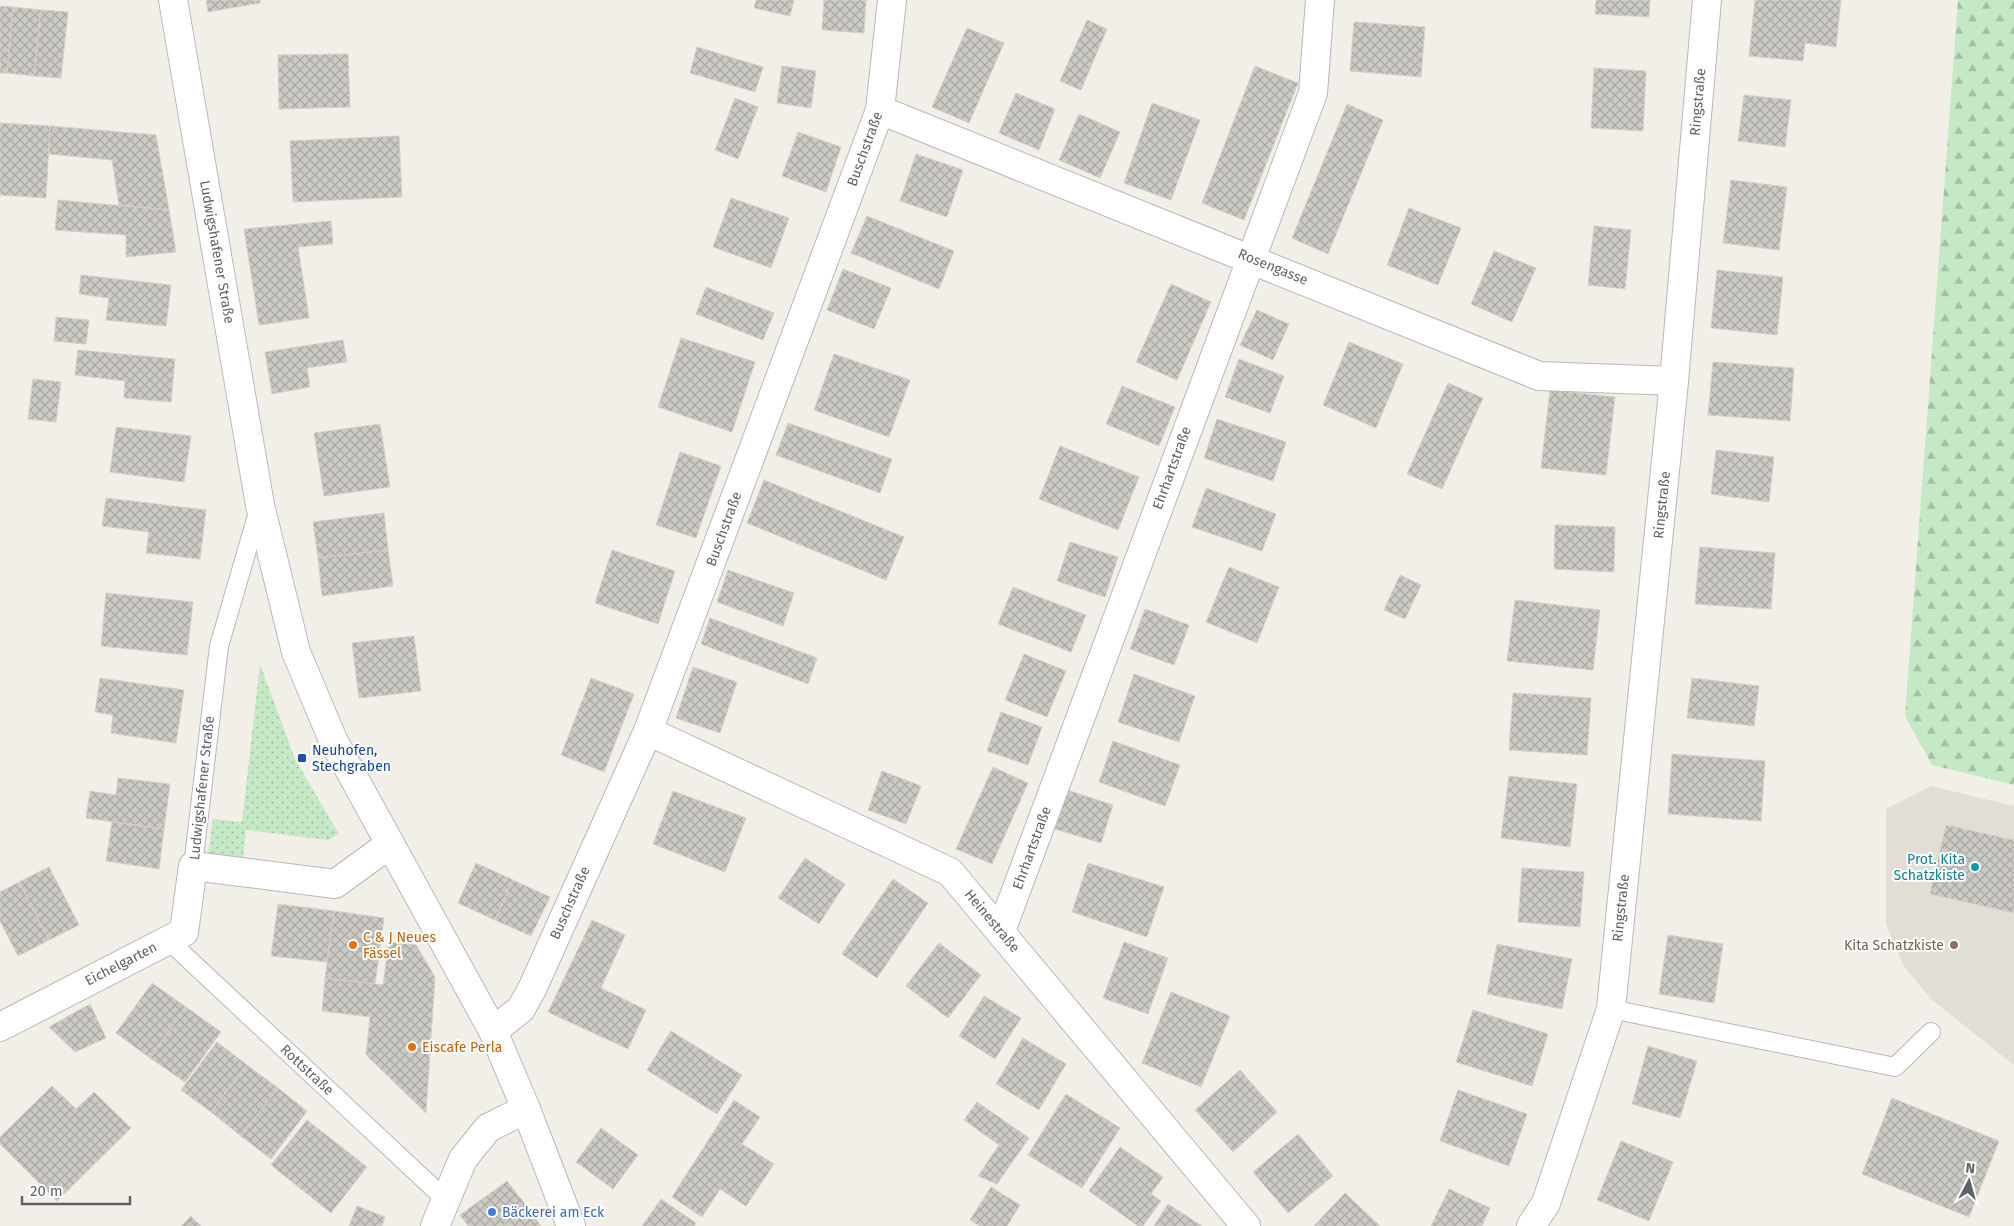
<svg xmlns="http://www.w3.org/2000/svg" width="2014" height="1226" viewBox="0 0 2014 1226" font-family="'Fira Sans',sans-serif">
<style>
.education{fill:#e1ded6}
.green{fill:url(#green-dots)}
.forest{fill:url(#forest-firs)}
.building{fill:url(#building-cross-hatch);stroke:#d6d1c6}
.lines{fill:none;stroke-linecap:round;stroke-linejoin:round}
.service-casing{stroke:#b5b8bc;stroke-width:20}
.minor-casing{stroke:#b5b8bc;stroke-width:30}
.tertiary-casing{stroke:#b5b8bc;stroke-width:30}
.secondary-casing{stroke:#b6babf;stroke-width:30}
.service{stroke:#fff;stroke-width:18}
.minor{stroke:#fff;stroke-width:28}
.tertiary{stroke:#fff;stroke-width:28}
.secondary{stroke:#fff;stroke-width:28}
.transit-dot{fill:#1a4fb4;stroke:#fff;stroke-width:2}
.culture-dot{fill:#0f9aa8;stroke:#fff;stroke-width:2}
.food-dot{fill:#e8710a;stroke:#fff;stroke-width:2}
.education-dot{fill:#8d6e63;stroke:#fff;stroke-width:2}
.shop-dot{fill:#3f7fe0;stroke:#fff;stroke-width:2}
.labels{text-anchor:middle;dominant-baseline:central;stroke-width:4;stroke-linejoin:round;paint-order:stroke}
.street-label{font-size:14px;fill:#5f6368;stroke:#fff}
.transit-label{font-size:14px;fill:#164399;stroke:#fff;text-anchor:start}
.culture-label{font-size:14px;fill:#0d838f;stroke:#fff;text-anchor:end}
.food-label{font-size:14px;fill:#c56008;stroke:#fff;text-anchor:start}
.education-label{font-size:14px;fill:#785e54;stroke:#fff;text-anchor:end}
.shop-label{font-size:14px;fill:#366cbe;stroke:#fff;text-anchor:start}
</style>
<defs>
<pattern id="green-dots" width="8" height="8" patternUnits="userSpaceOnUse" patternTransform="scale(1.25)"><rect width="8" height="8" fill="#c5e8c5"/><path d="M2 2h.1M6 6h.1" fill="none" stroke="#a3c0a4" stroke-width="1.8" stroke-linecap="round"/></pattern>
<pattern id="forest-firs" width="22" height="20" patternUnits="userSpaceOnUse" patternTransform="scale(1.25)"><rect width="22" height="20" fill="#c5e8c5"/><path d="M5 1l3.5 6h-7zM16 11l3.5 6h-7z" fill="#a3c0a4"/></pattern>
<pattern id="building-cross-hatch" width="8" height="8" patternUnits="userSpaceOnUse" patternTransform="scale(1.25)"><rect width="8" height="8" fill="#cccac5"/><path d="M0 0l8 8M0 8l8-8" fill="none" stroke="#a9a8a4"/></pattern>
</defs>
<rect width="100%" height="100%" fill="#f1efe8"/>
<path class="education" d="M1931,786l83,20v259l-83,-66 -28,-34 -17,-41v-115z"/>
<path class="green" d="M260,664l35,95 44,75 -11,6 -82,-10 -3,29 -35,-4 5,-36 29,3z"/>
<path class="forest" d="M1958,0h56v785l-82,-20 -27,-49z"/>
<g class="building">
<path d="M206,0h54v3l-52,9z"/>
<path d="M756,0h38l-4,16 -36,-8z"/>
<path d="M824,0h42l-2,33 -42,-3z"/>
<path d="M1596,0h54l-1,17 -54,-3z"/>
<path d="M1755,0h86l-5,47 -31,-4 -2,18 -54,-5z"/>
<path d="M0,6l13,1 -6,66h-7z"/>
<path d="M13,7l28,3 -7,66 -27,-3z"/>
<path d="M41,10l27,2 -7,66 -27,-2z"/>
<path d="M1087,20l20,9 -26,61 -21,-9z"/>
<path d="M1354,22l71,5 -4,50 -71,-6z"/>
<path d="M967,28l37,15 -35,80 -37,-16z"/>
<path d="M697,47l66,20 -8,25 -65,-19z"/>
<path d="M348,54l2,53 -71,2 -1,-54z"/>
<path d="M782,66l34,5 -5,37 -34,-5z"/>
<path d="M1255,66l43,17 -54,137 -42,-17z"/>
<path d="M1594,68l52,3 -3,60 -52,-3z"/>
<path d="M1016,93l39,16 -16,41 -40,-17z"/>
<path d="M1744,95l47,5 -6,47 -47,-6z"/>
<path d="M735,98l23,9 -20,52 -23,-9z"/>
<path d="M1152,103l48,17 -29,80 -47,-17z"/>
<path d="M1347,104l36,16 -55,134 -36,-16z"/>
<path d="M1079,114l41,18 -20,46 -41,-18z"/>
<path d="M0,123l50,3 -4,72 -46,-3z"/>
<path d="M50,126l106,9 13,75 -50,-5 -7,-45 -63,-6z"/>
<path d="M798,132l43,15 -15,45 -44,-16z"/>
<path d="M399,136l3,61 -109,5 -3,-61z"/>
<path d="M916,154l47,16 -16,47 -47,-16z"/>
<path d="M1731,180l56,7 -8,63 -56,-7z"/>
<path d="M731,198l58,20 -18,50 -58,-21z"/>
<path d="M58,200l111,10 7,42 -50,5v-22l-71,-5z"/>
<path d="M1409,208l52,20 -23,57 -51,-20z"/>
<path d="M867,216l87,35 -15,38 -88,-36z"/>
<path d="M331,221l2,23 -35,3 11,71 -50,7 -15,-96z"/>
<path d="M1594,226l37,4 -6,59 -37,-4z"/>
<path d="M1494,251l42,17 -24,54 -41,-18z"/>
<path d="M843,269l48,19 -17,41 -47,-19z"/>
<path d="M1717,270l66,7 -6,58 -66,-7z"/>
<path d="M81,275l90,10 -5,41 -60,-6 3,-22 -30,-4z"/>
<path d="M1171,284l40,18 -34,78 -41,-18z"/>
<path d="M706,287l68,26 -11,27 -67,-26z"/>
<path d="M1257,310l32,14 -16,36 -33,-15z"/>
<path d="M56,317l33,3 -3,24 -32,-3z"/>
<path d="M681,338l74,24 -23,70 -74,-25z"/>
<path d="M343,340l4,22 -40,6 3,19 -38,7 -7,-42z"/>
<path d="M1349,342l54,22 -27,64 -53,-23z"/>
<path d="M78,350l97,9 -4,43 -47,-4 1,-17 -50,-6z"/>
<path d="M834,354l76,26 -21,57 -75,-27z"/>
<path d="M1239,359l45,17 -14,37 -45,-16z"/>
<path d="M1713,362l81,6 -4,53 -82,-6z"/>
<path d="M33,379l28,3 -5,40 -28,-3z"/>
<path d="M1448,383l35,15 -41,91 -35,-15z"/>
<path d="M1122,386l53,21 -16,39 -53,-22z"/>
<path d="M1550,390l65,7 -9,78 -65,-7z"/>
<path d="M1217,419l69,23 -13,39 -69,-23z"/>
<path d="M788,423l104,36 -12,34 -104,-38z"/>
<path d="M380,424l10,63 -66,9 -10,-63z"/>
<path d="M116,427l75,9 -7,46 -74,-10z"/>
<path d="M1060,446l79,31 -21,53 -79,-31z"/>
<path d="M1716,450l58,7 -5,45 -58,-8z"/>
<path d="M680,452l41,14 -25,72 -40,-13z"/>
<path d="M764,480l140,57 -18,43 -139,-57z"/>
<path d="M1206,488l70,26 -14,37 -70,-24z"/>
<path d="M106,498l100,12 -6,49 -54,-6 3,-21 -47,-6z"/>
<path d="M384,513l4,37 -70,8 -5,-36z"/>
<path d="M1555,525l60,2 -1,45 -60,-3z"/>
<path d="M1070,542l48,15 -13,40 -48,-16z"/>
<path d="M1700,547l75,6 -4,56 -76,-5z"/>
<path d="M388,550l5,36 -71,10 -4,-38z"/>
<path d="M612,550l63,21 -17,53 -63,-21z"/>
<path d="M1229,567l50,20 -22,56 -51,-21z"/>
<path d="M728,570l66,23 -11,33 -66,-24z"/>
<path d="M1400,575l21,10 -16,34 -21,-9z"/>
<path d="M1013,587l73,28 -15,37 -73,-28z"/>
<path d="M106,593l87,9 -6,53 -86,-9z"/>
<path d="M1515,600l85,10 -7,60 -86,-9z"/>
<path d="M1145,609l44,16 -15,40 -44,-16z"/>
<path d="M710,618l107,40 -9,26 -107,-40z"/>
<path d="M414,636l7,55 -62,7 -7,-55z"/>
<path d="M1024,654l42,17 -19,46 -42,-17z"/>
<path d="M693,667l44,15 -17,51 -44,-15z"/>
<path d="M1134,674l61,22 -16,46 -61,-20z"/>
<path d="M100,678l84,12 -8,53 -65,-10 2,-18 -18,-3z"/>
<path d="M591,678l43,16 -30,78 -43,-17z"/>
<path d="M1692,678l67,8 -5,40 -67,-8z"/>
<path d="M1513,693l78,5 -4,57 -78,-5z"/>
<path d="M1001,712l41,15 -14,38 -41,-14z"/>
<path d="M1113,741l67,24 -15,41 -66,-24z"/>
<path d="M1672,754l93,7 -4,60 -93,-7z"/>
<path d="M993,767l35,16 -36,81 -36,-15z"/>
<path d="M882,771l39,15 -15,38 -38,-14z"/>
<path d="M1509,776l68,8 -7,63 -69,-9z"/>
<path d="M118,778l52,6 -6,45 -78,-11 4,-27 26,4z"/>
<path d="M1067,790l46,15 -12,38 -46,-14z"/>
<path d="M673,791l73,27 -21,54 -72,-28z"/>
<path d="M112,822l52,7 -5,40 -53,-8z"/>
<path d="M1946,825l68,15v73l-84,-19z"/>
<path d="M805,858l40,26 -26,40 -41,-26z"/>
<path d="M476,863l37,17 -18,40 -37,-17z"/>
<path d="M1088,863l76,24 -17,50 -75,-25z"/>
<path d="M49,867l30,58 -30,15 -30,-58z"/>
<path d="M1522,868l62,4 -4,55 -62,-5z"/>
<path d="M893,879l35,24 -51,75 -35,-24z"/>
<path d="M513,880l37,17 -19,39 -36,-16z"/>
<path d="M19,882l30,58 -31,16 -18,-35v-29z"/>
<path d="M278,904l56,7 -7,51 -56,-6z"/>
<path d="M334,911l50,7 -9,66 -50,-6z"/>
<path d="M592,920l33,15 -24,53 45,22 -18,39 -80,-37z"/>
<path d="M1668,935l55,9 -9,59 -55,-9z"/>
<path d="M389,942l27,3 19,32 -9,136 -60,-58 4,-38 -48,-6 3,-33 58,7z"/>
<path d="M1124,942l44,16 -20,56 -45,-16z"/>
<path d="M939,943l42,32 -33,43 -42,-32z"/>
<path d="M1497,944l75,15 -10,50 -75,-15z"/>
<path d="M152,983l34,24 -36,51 -34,-25z"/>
<path d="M1171,992l59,24 -29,71 -59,-24z"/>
<path d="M984,996l37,22 -26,41 -36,-23z"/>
<path d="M90,1004l16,34 -31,14 -26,-25z"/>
<path d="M186,1007l35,25 -36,50 -35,-24z"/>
<path d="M1473,1010l75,24 -16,52 -76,-24z"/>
<path d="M671,1031l71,44 -25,39 -70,-44z"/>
<path d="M1023,1038l43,26 -27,46 -43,-26z"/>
<path d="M217,1042l30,23 -36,47 -30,-22z"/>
<path d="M1648,1046l49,15 -17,57 -48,-14z"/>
<path d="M247,1065l31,23 -37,48 -30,-24z"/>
<path d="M1240,1070l37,42 -44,40 -38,-42z"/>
<path d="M52,1086l24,23 18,-17 37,36 -74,73 -57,-57v-7z"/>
<path d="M278,1088l29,23 -36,48 -30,-23z"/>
<path d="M1458,1090l69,24 -18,52 -69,-25z"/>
<path d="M1066,1094l54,34 -38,60 -54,-33z"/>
<path d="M1892,1098l107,43 -30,76 -107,-43z"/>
<path d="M734,1100l26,17 -18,27 32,20 -28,42 -26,-17 -18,28 -30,-20z"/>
<path d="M977,1102l52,36 -32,46 -19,-8 21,-31 -35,-25z"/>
<path d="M307,1120l60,47 -36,46 -60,-48z"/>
<path d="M601,1128l37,27 -25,34 -37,-27z"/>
<path d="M1298,1134l35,42 -45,37 -35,-41z"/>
<path d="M1621,1141l52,21 -24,59 -52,-21z"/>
<path d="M1120,1147l43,30 -12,17 10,7 -18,25h-5l-49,-35z"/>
<path d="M507,1181l21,27 -24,18h-36l-8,-11z"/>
<path d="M991,1187l29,18 -13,21h-27l-10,-6z"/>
<path d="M1449,1189l41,19 -8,18h-51z"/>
<path d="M1345,1193l35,33h-66z"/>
<path d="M661,1199l35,24 -2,3h-52z"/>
<path d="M1168,1204l34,22h-48z"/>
<path d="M357,1206l28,11 -3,9h-33z"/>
<path d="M528,1208l13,18h-37z"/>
<path d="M191,1216l10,10h-20z"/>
</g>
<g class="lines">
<g class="service-casing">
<g id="service">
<path d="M193,866l26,-220 40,-137"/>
<path d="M168,940l278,260"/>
<path d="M1611,1009l284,58 36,-35"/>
</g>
</g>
<g class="minor-casing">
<g id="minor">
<path d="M880,110l659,266 135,5"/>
<path d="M648,731l302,141 296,354"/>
<path d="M1001,931l312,-838 7,-93"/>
<path d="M0,1027l184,-95 9,-66 142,18 55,-40"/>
<path d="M493,1031l28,-22 12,-22 115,-256 232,-621 12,-110"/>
<path d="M1531,1226l15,-23 65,-194 63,-628 33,-381"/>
</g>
</g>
<g class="tertiary-casing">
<path id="tertiary" d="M435,1226l28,-67 25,-31 38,-19"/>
</g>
<g class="secondary-casing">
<path id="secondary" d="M173,0l87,505 36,147 37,88 160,291 33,78 45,117"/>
</g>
<use href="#service" class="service"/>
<use href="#minor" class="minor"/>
<use href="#tertiary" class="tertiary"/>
<use href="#secondary" class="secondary"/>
</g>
<rect class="transit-dot" x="297" y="753" width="10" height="10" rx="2.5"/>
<circle class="culture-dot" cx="1975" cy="867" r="5"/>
<g class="food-dot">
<circle cx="353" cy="945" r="5"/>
<circle cx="412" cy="1047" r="5"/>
</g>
<circle class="education-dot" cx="1954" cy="945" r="5"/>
<circle class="shop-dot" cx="492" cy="1212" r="5"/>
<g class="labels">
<g class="street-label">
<text transform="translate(1698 102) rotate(-85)">Ringstraße</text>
<text transform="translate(865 149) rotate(-70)">Buschstraße</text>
<text transform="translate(217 252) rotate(80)">Ludwigshafener Straße</text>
<text transform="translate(1273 267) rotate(22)">Rosengasse</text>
<text transform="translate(1172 468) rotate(-70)">Ehrhartstraße</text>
<text transform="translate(1662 505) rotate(-84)">Ringstraße</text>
<text transform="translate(724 529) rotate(-70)">Buschstraße</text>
<text transform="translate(202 788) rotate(-84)">Ludwigshafener Straße</text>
<text transform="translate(1032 848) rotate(-70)">Ehrhartstraße</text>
<text transform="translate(570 903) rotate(-66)">Buschstraße</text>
<text transform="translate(1621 908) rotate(-84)">Ringstraße</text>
<text transform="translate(992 921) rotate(50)">Heinestraße</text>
<text transform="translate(121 964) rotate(-27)">Eichelgarten</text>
<text transform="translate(307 1070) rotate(43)">Rottstraße</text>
</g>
<g class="transit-label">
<text x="312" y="750">Neuhofen,<tspan x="312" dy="16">Stechgraben</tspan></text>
</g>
<g class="culture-label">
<text x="1965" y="859">Prot. Kita<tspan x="1965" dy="16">Schatzkiste</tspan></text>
</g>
<g class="food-label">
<text x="363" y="937">C &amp; J Neues<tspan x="363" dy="16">Fässel</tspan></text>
<text x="422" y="1047">Eiscafe Perla</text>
</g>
<g class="education-label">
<text x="1944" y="945">Kita Schatzkiste</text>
</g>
<g class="shop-label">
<text x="502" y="1212">Bäckerei am Eck</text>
</g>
</g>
<g transform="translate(1969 1181) rotate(6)" stroke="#ffffff" stroke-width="4" paint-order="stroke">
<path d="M0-4L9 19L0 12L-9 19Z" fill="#5f6368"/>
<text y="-8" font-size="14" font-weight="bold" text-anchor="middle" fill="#5f6368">N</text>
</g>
<path d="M22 1196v8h108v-8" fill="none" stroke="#5f6368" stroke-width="2.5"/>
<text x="30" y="1196" font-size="15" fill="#5f6368" stroke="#ffffff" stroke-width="4" paint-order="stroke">20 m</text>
</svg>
